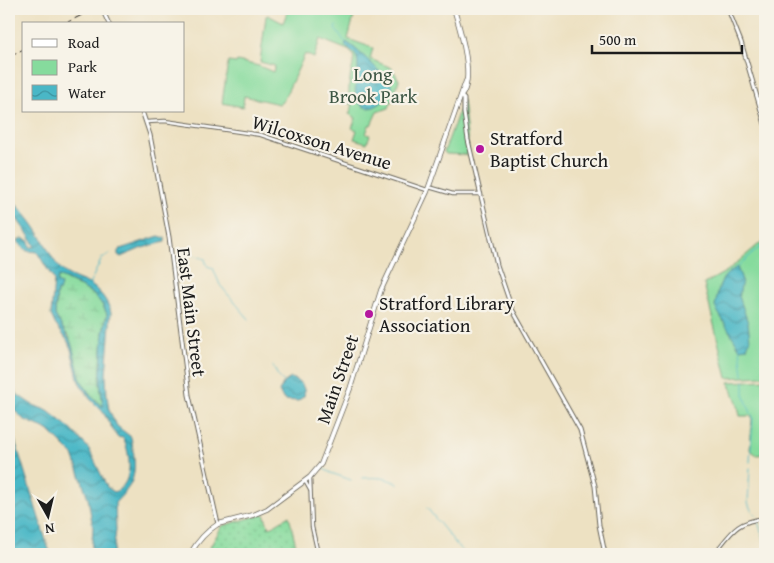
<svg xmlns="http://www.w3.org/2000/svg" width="774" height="563" viewBox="0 0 774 563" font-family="'Gentium Book Plus',serif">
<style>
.grass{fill:url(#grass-dots);stroke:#517c5c}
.wetland{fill:url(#wetland-marsh);stroke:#517c5c}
.green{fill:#86db9d;stroke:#517c5c}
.water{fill:url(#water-waves);stroke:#336a71;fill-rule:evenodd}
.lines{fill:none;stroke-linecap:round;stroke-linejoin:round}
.stream{stroke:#4ab7c6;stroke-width:1}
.tertiary-casing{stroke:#656156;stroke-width:4.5}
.secondary-casing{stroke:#656156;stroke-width:5}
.primary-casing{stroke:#656156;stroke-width:5.5}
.motorway-casing{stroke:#656156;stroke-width:6}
.tertiary{stroke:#fff;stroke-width:2.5}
.secondary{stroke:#fff;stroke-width:3}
.primary{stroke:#fff;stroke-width:4}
.motorway{stroke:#fff;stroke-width:4.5}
.rail{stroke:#1c1c1c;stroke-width:1;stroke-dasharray:8 4;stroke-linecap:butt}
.poi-dot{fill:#b5179e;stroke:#f7f3e8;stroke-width:2}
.labels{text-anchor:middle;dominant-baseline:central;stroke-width:4.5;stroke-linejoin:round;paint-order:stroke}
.park-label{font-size:19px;fill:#3c5543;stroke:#f7f3e8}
.poi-label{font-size:19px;fill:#1c1c1c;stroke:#f7f3e8;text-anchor:start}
.street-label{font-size:19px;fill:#1c1c1c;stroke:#f7f3e8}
</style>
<defs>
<pattern id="grass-dots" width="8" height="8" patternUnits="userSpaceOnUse" patternTransform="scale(1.25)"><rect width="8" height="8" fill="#86db9d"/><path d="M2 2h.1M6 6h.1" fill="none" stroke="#73bb87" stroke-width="1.8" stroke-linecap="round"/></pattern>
<pattern id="wetland-marsh" width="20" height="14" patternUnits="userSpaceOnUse" patternTransform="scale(1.25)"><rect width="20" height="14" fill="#86db9d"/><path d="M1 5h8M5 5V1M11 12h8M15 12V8" fill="none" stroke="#73bb87"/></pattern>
<pattern id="water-waves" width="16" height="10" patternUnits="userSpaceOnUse" patternTransform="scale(1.25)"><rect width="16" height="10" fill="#4ab7c6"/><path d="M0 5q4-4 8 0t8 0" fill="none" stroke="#3d94a0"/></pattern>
</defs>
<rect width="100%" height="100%" fill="#f7f3e8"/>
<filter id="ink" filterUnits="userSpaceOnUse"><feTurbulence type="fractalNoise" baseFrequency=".02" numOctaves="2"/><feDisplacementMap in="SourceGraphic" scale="10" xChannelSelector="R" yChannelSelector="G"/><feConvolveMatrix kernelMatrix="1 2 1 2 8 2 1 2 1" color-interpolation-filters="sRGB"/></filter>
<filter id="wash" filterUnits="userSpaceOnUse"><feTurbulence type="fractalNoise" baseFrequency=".0096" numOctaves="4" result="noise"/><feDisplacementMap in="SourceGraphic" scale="20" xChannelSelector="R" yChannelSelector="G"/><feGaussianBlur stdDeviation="1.12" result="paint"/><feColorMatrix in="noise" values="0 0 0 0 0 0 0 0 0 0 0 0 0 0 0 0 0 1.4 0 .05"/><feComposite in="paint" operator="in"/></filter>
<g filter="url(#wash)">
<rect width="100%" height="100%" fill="#ede1c2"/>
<path class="grass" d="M264,514l5,14 20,-12 9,38h-92l16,-28z"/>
<path class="wetland" d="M59,276c21,12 38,14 48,38l-4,19 -3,50 3,24 -12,-11 -10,-16 -12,-44 -6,-5 -8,-16 2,-25 4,-5 -4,-4z"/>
<g class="green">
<path d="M287,9h66l1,7 -6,23 25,9 -3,11 22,9 7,12 -10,28 -12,4 -6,13h-2l-3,9 4,1 -3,8 -13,-4 3,-9 -5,-2 4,-10 -7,-4 4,-9 -6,-2c3,-10 1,-15 3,-24 1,-9 5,-17 3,-25l-5,-4 -28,-11 -6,19 -9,-4 -22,47 -4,3 -35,-8 -1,11 -21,-4 6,-41 8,1 1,-2 22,5 14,6 2,-6 -15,-4 6,-46 2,-1 15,8 5,-13z"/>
<path d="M463,100l6,53 -2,2 -21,-1 -2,-2z"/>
<path d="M765,239v137l-38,2 -23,-94 23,-13z"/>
<path d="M765,380v74l-8,1 -7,-5 2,-34h-12l-3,-14 -8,-20z"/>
</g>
<g class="water">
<path d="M346,42c5,1 45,39 46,44 2,7 -6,12 -10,16 -6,5 -11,7 -18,5 -19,-11 1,-38 -9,-53 -3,-3 -7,-6 -10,-8z"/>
<path d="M9,196c10,11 21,23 29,36 9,13 13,28 25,39 7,6 16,8 24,12 11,5 21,18 24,29l-5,63 1,21 2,14 8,16 14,11c3,16 7,38 -3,51 -4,6 -9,10 -13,15l1,27 -3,24h-22l2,-26 -5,-30 -15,-43 -25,-25 -25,-11 -12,-12 -2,12v-37l9,13 13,9 17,7 23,18 18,20 18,38 7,5c20,-7 17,-38 9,-54l-6,-1 -14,-25 -13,-13 -11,-17 -8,-33 -4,-9 -12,-16 -4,-9 3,-35 -17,-28 -10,-1 -9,-8v-2l4,-3 7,3 1,6h5l-5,-10 -21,-29zM59,276c21,12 38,14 48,38l-4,19 -3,50 3,24 -12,-11 -10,-16 -10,-38 -16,-27 2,-25 2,2 2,-7 -4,-4z"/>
<path d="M159,236l6,2v4l-23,6 -21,9 -3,-2v-4l2,-2z"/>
<path d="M737,267l5,13 -3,16 9,27 2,17 -3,8 -7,1 -25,-42c4,-20 3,-29 22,-40z"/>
<path d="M291,378c9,2 15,9 13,18l-6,5 -14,-1 -5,-8 4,-9z"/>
<path d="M9,421l38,123 4,10h-36l-6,-11z"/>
</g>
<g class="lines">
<g class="stream">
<path d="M336,26l-1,3 11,14"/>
<path d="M188,253l17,6 2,7 6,2 7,17 29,34"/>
<path d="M737,267l28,-24"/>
<path d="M89,285l13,-27 8,-4"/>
<path d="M740,349l3,26"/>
<path d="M273,366l5,10 6,6"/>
<path d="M744,381v13l4,12 5,11 -3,45"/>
<path d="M322,468l9,5 20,7"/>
<path d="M750,468l-2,34 2,6 6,8"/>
<path d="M362,478c14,-1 24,-1 36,6"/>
<path d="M427,508l34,42 5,4"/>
<path d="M758,522l7,21"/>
</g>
</g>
</g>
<g filter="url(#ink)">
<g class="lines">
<g class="tertiary-casing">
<g id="tertiary">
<path d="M147,122l18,-1 96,14 166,55"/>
<path d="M429,187l24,7h28"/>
<path d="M310,477l2,50 6,27"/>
<path d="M305,481l5,9"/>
<path d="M714,554c18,-22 21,-32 51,-36"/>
</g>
</g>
<g class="secondary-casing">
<g id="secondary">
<path d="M102,9l7,15"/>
<path d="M728,9l13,33 24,82"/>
<path d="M461,96l3,3v14l4,27 29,125 15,44 68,121 15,56 4,39 6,29"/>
<path d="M142,111l8,24 19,102 20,158 29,129"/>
</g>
</g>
<g class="primary-casing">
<g id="primary">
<path d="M454,9c6,20 22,70 7,87"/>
<path d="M190,554c7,-12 15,-22 28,-30l35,-9 14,-6 43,-32 11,-13 29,-75 31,-99 46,-98 39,-111"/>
</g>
</g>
<g class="motorway-casing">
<path id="motorway" d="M9,11l1,-2"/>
</g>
<use href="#tertiary" class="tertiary"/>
<use href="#secondary" class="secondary"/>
<use href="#primary" class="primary"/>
<use href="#motorway" class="motorway"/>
<g class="rail">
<path d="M64,24l30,-15"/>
<path d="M9,56l15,-7"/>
</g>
</g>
</g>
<g class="poi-dot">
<circle cx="480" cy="149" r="5"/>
<circle cx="369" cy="314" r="5"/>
</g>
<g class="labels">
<g class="park-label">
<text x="373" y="74">Long<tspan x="373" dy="22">Brook Park</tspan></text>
</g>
<g class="poi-label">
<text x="490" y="138">Stratford<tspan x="490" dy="22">Baptist Church</tspan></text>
<text x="379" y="303">Stratford Library<tspan x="379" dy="22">Association</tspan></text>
</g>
<g class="street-label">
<text transform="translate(322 142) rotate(17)">Wilcoxson Avenue</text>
<text transform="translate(192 312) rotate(83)">East Main Street</text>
<text transform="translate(337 379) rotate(-71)">Main Street</text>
</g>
</g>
<rect width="774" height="563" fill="none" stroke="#f7f3e8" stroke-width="30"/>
<rect x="22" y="22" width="162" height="90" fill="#f7f3e8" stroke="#9f9d96"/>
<rect x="32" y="39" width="25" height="8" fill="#ffffff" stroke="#9f9d96"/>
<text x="68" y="48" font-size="15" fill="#1c1c1c">Road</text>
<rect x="32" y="60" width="25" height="15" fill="#86db9d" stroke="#9f9d96"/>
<text x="68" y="72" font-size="15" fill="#1c1c1c">Park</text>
<rect x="32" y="85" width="25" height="15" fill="url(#water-waves)" stroke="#9f9d96"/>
<text x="68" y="98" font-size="15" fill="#1c1c1c">Water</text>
<g transform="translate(48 516) rotate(172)" stroke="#f7f3e8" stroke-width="4" paint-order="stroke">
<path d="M0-4L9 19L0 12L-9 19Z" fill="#1c1c1c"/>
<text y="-8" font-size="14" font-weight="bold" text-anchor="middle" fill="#1c1c1c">N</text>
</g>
<path d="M592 45v8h150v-8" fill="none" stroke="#1c1c1c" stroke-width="2.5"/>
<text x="599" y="45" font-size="15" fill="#1c1c1c" stroke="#f7f3e8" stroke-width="4" paint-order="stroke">500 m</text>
</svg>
